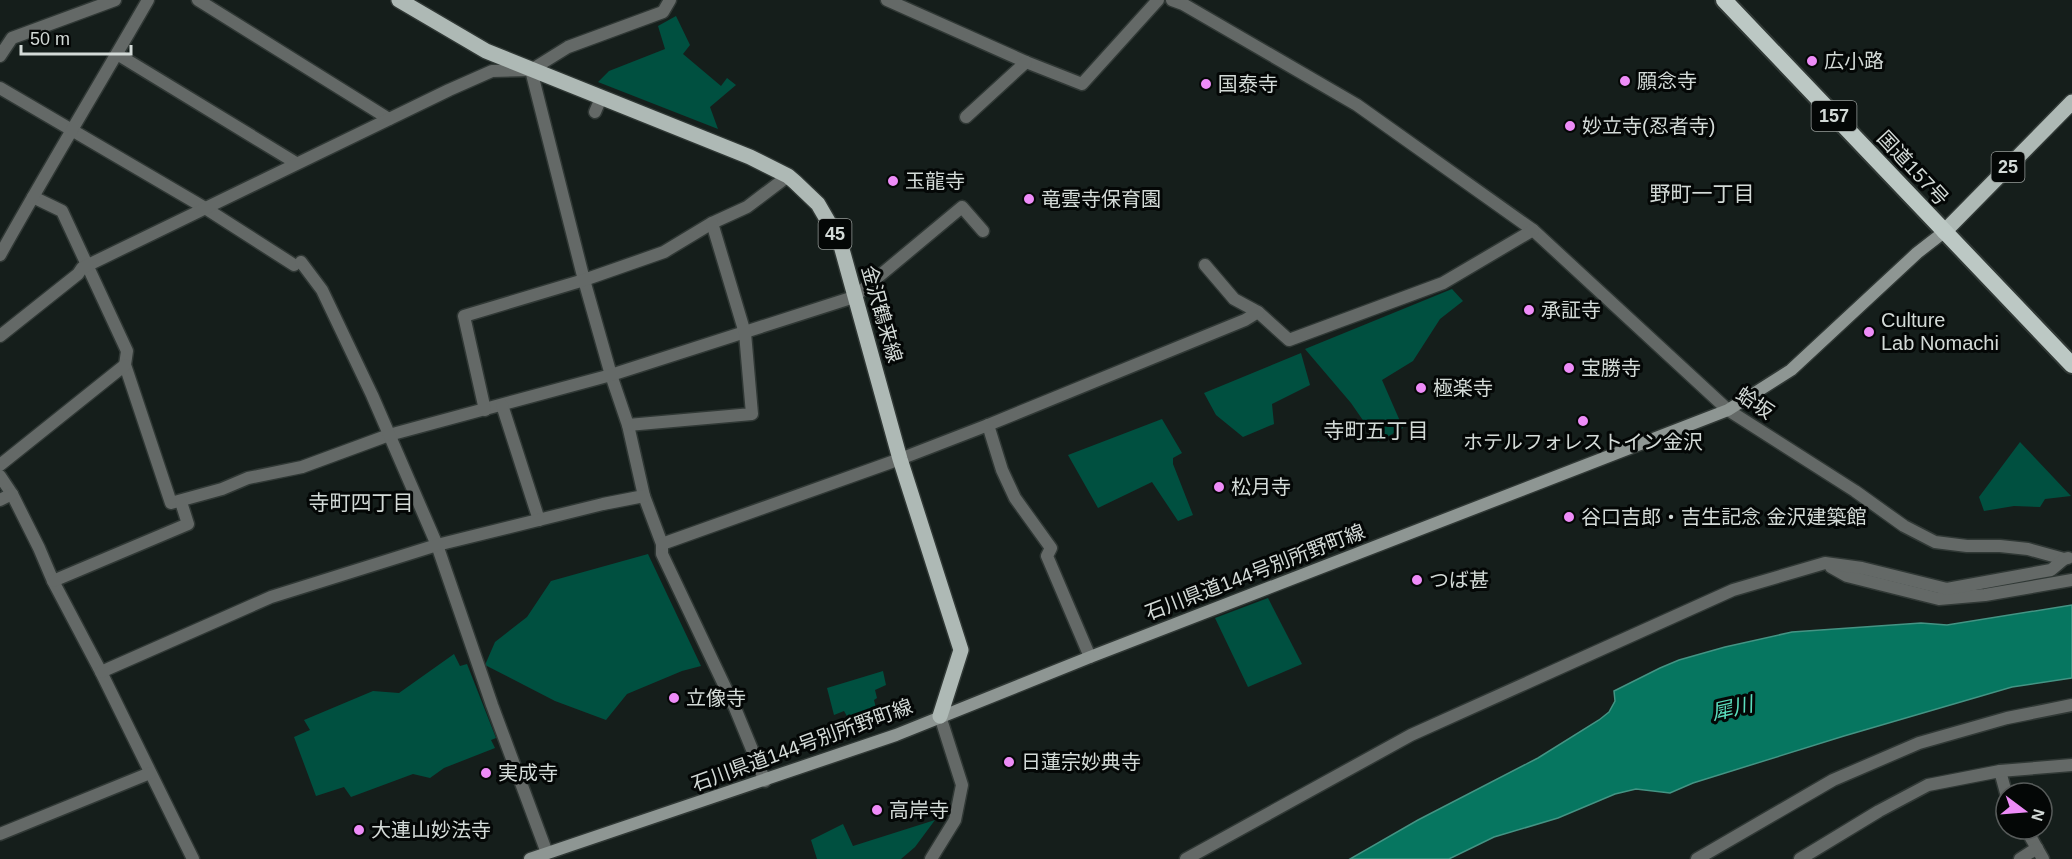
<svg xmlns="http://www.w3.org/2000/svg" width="2072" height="859" viewBox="0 0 2072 859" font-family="Arial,'Noto Sans JP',sans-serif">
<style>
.green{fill:#005040}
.water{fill:#067660;stroke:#449484;stroke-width:1.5}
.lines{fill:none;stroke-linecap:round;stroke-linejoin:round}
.minor-casing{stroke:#303835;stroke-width:15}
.tertiary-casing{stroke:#303835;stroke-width:15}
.secondary-casing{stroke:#303835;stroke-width:15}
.primary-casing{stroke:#303835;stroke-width:18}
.trunk-casing{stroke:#303835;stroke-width:20}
.minor{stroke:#646967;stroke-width:12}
.tertiary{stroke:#646967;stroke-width:12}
.secondary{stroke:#8e9693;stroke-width:12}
.primary{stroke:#aeb9b5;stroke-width:15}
.trunk{stroke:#bcc8c4;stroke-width:16}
.poi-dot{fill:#ee8cf8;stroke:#040706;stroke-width:2}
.labels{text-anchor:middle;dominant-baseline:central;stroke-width:6;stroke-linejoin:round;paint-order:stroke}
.shield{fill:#040706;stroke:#959b98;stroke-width:1.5}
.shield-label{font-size:18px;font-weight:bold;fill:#d3dad7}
.poi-label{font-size:20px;fill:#d3dad7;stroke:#040706;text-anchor:start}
.street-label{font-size:20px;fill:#d3dad7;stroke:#040706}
.neighbourhood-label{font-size:21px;fill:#d3dad7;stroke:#040706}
.water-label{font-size:21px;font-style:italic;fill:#5bdebd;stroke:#040706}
</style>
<rect width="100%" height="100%" fill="#151e1b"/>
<g class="green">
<path d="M676,16l14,29 -7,9 38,32 6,-8 9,7 -26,22 8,22 -120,-47 11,-11 56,-22 -7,-23z"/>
<path d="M1452,289l11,12 -23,18 -27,42 -31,19 21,48 -25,14 -27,-39 -46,-54z"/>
<path d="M1301,353l9,32 -38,19 2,20 -31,13 -27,-22 -12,-22z"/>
<path d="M1162,419l20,34 -9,5v6l20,51 -15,6 -26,-39 -54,26 -30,-53z"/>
<path d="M2020,442l51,54 -26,3 -5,8 -26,-1 -30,5 -5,-14z"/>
<path d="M648,554l53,112 -19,5 -55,23 -21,26 -51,-19 -70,-36 10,-23 32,-25 24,-36z"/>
<path d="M1268,598l34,66 -54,23 -33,-69z"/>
<path d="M454,654l6,12 7,-2 29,74 -5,2 4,8 -51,20 -14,10 -17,-4 -62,23 -7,-10 -28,9 -22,-59 16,-7 -6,-10 69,-29 26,2z"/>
<path d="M883,671l3,14 -11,5 2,8 -3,2 2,8 -28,10 -4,-7 -10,4 -7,-27z"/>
<path d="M935,820l-20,27 -14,12h-84l-6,-19 32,-16 10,22z"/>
</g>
<path class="water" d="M2072,605v73l-60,9 -168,49 -151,47 -23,10 -34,-4 -21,5 -57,24 -64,19 -45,22h-99l68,-39 120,-62 61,-38 10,-8 6,-11 -1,-10 46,-23 19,-8 46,-13 67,-15 129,-9 26,2z"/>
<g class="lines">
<g class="minor-casing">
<g id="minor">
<path d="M198,0l191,119"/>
<path d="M670,0l-7,12 -95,35 -37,23 53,210 27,95 17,50 16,71 18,48v10l73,154 30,73"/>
<path d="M887,0l139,62 56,22 76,-84"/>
<path d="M1172,0l11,4 174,101 176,125 195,180 127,81 49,35 31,16 32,4h33l28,3 36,10"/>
<path d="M117,54l179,109"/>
<path d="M0,56l12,-18 103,-38"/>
<path d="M0,88l205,120 89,57"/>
<path d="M595,112l6,-14"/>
<path d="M966,117l60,-55"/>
<path d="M33,197l29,14 65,140 -2,14 46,138 51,-14 26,-11 54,-11 87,-32 222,-60 243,-78 108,-90 21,24"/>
<path d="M0,255c48,-86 99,-170 148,-255"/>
<path d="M301,262l21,28 50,105 65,150 55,160 55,148"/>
<path d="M1205,265l29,34 24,13 31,28 154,-57 90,-53"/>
<path d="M0,336l78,-62 4,-6 367,-178 43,-19 37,-1"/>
<path d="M502,405l37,115"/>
<path d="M485,410l-21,-94 120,-36 80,-28 48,-29 35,-16 41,-31"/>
<path d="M628,425l124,-11 -7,-81 -33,-110"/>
<path d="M988,425l14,45 13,28 36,50 -4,8 43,101"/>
<path d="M0,465l125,-100"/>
<path d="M0,476l12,18 27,54 14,33 48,91 92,187"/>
<path d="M0,500l12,-6"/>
<path d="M662,544l238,-85 88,-34 257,-105 13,-8"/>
<path d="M1831,567l16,9 92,23 46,-4 87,-15"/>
<path d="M53,581l135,-57 -7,-22"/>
<path d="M101,672l170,-75 166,-52 166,-41 41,-8"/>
<path d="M2000,771l6,22"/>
<path d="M2026,829l17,30"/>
<path d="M0,834l150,-61"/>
<path d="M1186,859l225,-124 322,-145 92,-27 37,5 85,21 104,-19 13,-11 4,-1"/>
<path d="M1697,859l136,-79 86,-37 88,-25 65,-13"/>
<path d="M1800,859l79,-48 49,-26 72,-14 72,-6"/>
<path d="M2020,859l17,-11"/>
</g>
</g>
<g class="tertiary-casing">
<path id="tertiary" d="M931,859l24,-39 7,-35 -22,-69"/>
</g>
<g class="secondary-casing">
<path id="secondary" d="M530,859l366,-124 194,-78 638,-247 63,-40 126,-117 27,-21"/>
</g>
<g class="primary-casing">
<g id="primary">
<path d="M399,0l87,51 264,106 38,19 7,6 23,22 22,38 60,217 61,191 -21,66"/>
<path d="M1944,232l128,-130"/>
</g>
</g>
<g class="trunk-casing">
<path id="trunk" d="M1724,0l348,365"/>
</g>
<use href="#minor" class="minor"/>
<use href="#tertiary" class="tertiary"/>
<use href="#secondary" class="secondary"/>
<use href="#primary" class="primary"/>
<use href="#trunk" class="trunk"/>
</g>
<g class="poi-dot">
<circle cx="1812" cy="61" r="6"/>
<circle cx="1625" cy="81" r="6"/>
<circle cx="1206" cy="84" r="6"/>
<circle cx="1570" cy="126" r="6"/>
<circle cx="893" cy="181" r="6"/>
<circle cx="1029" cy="199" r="6"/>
<circle cx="1529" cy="310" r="6"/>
<circle cx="1869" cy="332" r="6"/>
<circle cx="1569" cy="368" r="6"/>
<circle cx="1421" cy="388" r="6"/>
<circle cx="1583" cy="421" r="6"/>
<circle cx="1219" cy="487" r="6"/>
<circle cx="1569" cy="517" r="6"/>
<circle cx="1417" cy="580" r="6"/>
<circle cx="674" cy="698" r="6"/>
<circle cx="1009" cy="762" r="6"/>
<circle cx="486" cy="773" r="6"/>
<circle cx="877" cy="810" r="6"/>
<circle cx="359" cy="830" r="6"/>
</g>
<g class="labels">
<g class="shield">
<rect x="1811.5" y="101" width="45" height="30" rx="4.5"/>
<rect x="1991.5" y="152" width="33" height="30" rx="4.5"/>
<rect x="818.5" y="219" width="33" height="30" rx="4.5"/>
</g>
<g class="shield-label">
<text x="1834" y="116">157</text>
<text x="2008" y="167">25</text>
<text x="835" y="234">45</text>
</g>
<g class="poi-label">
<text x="1824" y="61">広小路</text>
<text x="1637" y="81">願念寺</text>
<text x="1218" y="84">国泰寺</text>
<text x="1582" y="126">妙立寺(忍者寺)</text>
<text x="905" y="181">玉龍寺</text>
<text x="1041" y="199">竜雲寺保育園</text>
<text x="1541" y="310">承証寺</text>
<text x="1881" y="320">Culture<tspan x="1881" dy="23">Lab Nomachi</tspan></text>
<text x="1581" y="368">宝勝寺</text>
<text x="1433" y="388">極楽寺</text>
<text x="1583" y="442" text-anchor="middle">ホテルフォレストイン金沢</text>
<text x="1231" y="487">松月寺</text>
<text x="1581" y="517">谷口吉郎・吉生記念 金沢建築館</text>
<text x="1429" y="580">つば甚</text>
<text x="686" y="698">立像寺</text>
<text x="1021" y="762">日蓮宗妙典寺</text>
<text x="498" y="773">実成寺</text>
<text x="889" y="810">高岸寺</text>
<text x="371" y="830">大連山妙法寺</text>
</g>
<g class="street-label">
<text transform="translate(1913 168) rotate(47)">国道157号</text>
<text transform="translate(882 314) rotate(74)">金沢鶴来線</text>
<text transform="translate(1755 403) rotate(34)">蛤坂</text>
<text transform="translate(1255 572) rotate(-21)">石川県道144号別所野町線</text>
<text transform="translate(802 745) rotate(-20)">石川県道144号別所野町線</text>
</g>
<g class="neighbourhood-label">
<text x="1702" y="193">野町一丁目</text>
<text x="1376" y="430">寺町五丁目</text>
<text x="361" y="502">寺町四丁目</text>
</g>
<g class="water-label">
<text transform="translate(1732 708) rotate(-13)">犀川</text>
</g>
</g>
<g transform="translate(2024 811) rotate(106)"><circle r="28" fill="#040706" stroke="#575b5a" stroke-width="1.5"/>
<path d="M0-4.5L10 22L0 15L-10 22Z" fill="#ee8cf8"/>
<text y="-9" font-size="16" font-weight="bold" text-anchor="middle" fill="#d3dad7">N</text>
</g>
<path d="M21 45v9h110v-9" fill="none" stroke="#d3dad7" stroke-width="3"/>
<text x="30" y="45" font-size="18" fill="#d3dad7" stroke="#040706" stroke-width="4.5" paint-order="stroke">50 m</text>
</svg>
